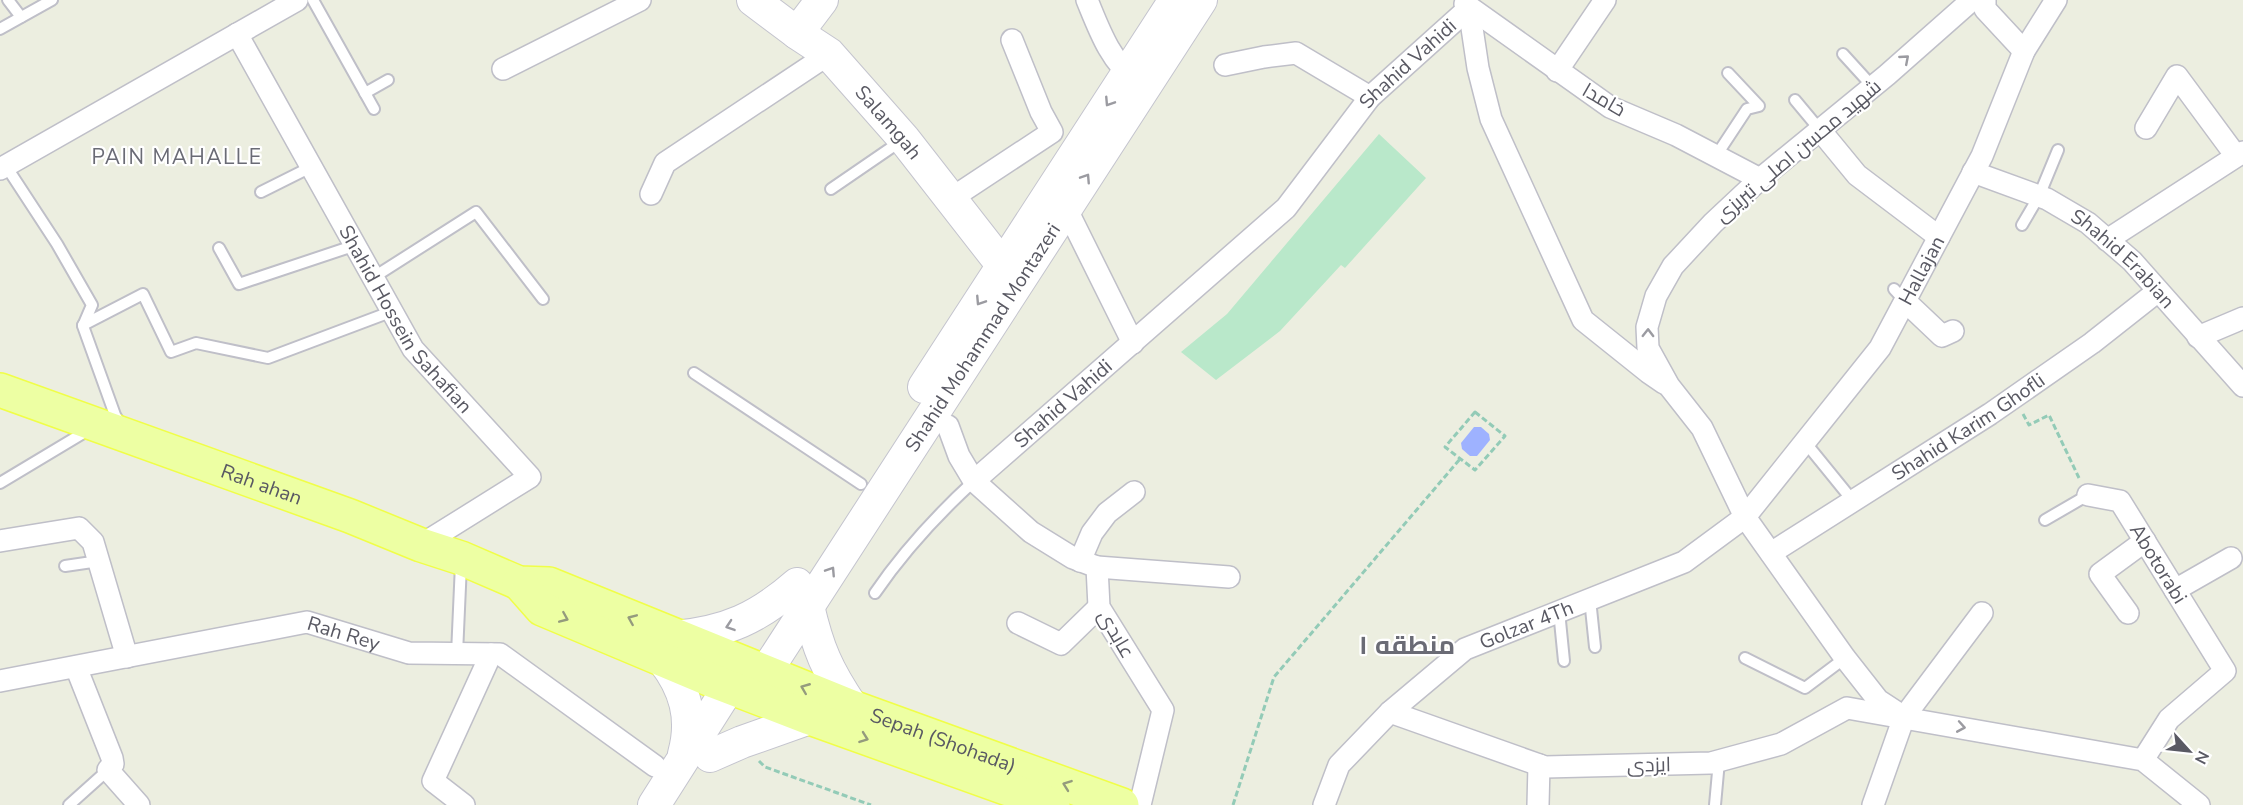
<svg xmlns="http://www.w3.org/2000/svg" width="2243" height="805" viewBox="0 0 2243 805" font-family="'Nunito Sans',Cairo,sans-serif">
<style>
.green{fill:#b9e8ca}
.water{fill:#9eb2ff}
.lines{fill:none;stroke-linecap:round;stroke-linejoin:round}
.lane-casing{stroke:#bfbfc8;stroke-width:14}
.street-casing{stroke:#bfbfc8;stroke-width:24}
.secondary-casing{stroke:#c4c4ce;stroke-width:34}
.primary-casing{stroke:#f0fe48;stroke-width:36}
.path{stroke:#93cbb7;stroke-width:3;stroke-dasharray:6 3;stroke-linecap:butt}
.lane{stroke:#fff;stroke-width:10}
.street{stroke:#fff;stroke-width:21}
.secondary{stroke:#fff;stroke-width:32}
.primary{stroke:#edffa3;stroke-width:33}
.oneway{stroke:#9b9ba1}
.oneway2{stroke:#949b7d}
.labels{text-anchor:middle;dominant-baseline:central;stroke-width:4.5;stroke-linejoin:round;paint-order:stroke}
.street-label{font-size:20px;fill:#595963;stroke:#fff}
.neighbourhood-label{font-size:21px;letter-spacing:1.5px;fill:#6a6b75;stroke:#fff}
.district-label{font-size:26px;font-weight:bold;fill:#6a6b75;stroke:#fff}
</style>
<rect width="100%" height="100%" fill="#eceee0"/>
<path class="green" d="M1379,134l47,44 -81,90 -4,-3 -61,66 -64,49 -35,-28 46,-38z"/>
<path class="water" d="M1474,427h7l8,7 1,6 -13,16h-7l-8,-7 -1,-6z"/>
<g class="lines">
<g class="lane-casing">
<g id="lane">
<path d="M8,0l13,17"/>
<path d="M313,0l61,109"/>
<path d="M0,29l52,-29"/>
<path d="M1843,54l30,33"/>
<path d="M365,93l23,-13"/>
<path d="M1795,100l25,30"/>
<path d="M1716,156l31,-47 12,-3 -31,-33"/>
<path d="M6,166l51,78 35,61 -9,21 32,89 6,10"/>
<path d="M831,189l70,-48"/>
<path d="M261,192l52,-26"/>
<path d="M2022,225l17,-29 19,-46"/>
<path d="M219,248l20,36 117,-39"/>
<path d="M374,277l102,-65 67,87"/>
<path d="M1894,289l11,12"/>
<path d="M83,325l60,-31 28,58 25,-9 72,15 125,-47"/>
<path d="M694,373l167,111"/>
<path d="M1805,442l48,59"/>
<path d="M0,483l90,-54"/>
<path d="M2045,520l43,-25"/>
<path d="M65,566l34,-5"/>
<path d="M875,593c28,-41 62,-78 99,-112"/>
<path d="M1590,599l5,48"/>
<path d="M1559,611l5,50"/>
<path d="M457,654l4,-90"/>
<path d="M1745,658l60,30 40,-30"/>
<path d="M69,805l39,-35"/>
<path d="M1715,805l4,-44"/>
</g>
</g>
<g class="street-casing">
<g id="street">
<path d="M1087,0c12,29 23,61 49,80"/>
<path d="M1985,0v9l39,42"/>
<path d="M1465,4l145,103 66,28 84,44"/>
<path d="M1469,8l9,60 13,51 92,201 65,52 16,11"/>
<path id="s1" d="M237,34l176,315 117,128 -109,68"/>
<path d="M1225,65l39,-8 32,-4 74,44"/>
<path d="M503,69l137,-69"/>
<path d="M1557,71l48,-71"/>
<path d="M2146,128l31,-52 59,80"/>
<path d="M1820,130l37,45 82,62"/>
<path d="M0,169l297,-169"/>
<path id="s2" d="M1973,172l74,27 41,24 44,38 111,125"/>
<path d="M651,194l14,-31 164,-109"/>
<path d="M952,198l100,-66 -11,-20 -29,-72"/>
<path d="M1066,208l67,135"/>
<path d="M2107,240l136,-88"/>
<path d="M1905,301l37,35 11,-5"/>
<path d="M2198,337l45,-19"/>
<path d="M948,426l11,30 15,25 57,51 42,26 24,9 2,40 64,103 -23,95"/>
<path id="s3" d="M974,481l312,-273 84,-111 99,-89"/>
<path id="s4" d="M2088,495l32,6 105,170 -56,48 -26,41"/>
<path d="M0,541l79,-13 14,14 34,115"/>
<path id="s5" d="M1771,553l219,-139 102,-71 66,-52"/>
<path d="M1080,561l12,-28 15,-20 27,-21"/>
<path d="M1097,567l132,10"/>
<path d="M2175,590l56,-32"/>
<path d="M2128,613l-28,-39 45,-33"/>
<path d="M1018,623l43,21 38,-37"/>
<path d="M76,667l36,91 1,6 -5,6 31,35"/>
<path id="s6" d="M0,681l307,-59 102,31 91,1 155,112"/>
<path d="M1390,712l155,55 166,-4 70,-19 66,-36 296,52 56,45"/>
<path d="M1904,717l-26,-17 -33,-42 -100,-141 -43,-89 -33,-42 -21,-38 -1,-21 9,-31 17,-30 40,-43 47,-44 127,-104 85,-75"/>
<path d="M464,805l-31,-24 58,-127"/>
<path id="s7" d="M1324,805l15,-40 51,-53 75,-63 219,-87 61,-45 135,-169 102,-192 42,-105 32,-51"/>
<path d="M1538,805l1,-40"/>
<path d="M1873,805l31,-88 78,-104"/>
</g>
</g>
<g class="secondary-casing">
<g id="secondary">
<path id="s8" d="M753,0l44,33 32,21 75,85 99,127"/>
<path d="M797,33l25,-33"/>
<path d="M924,387l251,-387"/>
<path d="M808,606c10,43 19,64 44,101"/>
<path d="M675,637c52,-5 83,-19 122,-53"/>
<path d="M663,660c22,28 31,58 21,94"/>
<path id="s9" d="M765,673l436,-673"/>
<path d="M710,756l32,-14 68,-24"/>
<path d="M654,805l75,-118"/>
</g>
</g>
<g class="primary-casing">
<g id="primary">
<path id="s10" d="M0,390l350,126 71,29 40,13 58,25 30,1 303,123 270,98"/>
<path d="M519,583l23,26 169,71 99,38 243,87"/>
</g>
</g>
<g class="path">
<path d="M1475,412l30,24 -30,34 -30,-23z"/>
<path d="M2023,414l6,11 20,-10 30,63"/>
<path d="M759,761l6,6 106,38"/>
<path d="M1233,805l41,-128 186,-218"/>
</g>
<use href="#lane" class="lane"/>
<use href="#street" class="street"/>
<use href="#secondary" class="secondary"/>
<use href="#primary" class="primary"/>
</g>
<defs><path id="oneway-chevron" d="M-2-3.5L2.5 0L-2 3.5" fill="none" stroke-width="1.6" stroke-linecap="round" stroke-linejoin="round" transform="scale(1.5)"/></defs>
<g class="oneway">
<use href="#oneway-chevron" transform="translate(1905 59) rotate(-41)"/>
<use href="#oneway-chevron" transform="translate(1109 102) rotate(123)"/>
<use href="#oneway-chevron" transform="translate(1086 178) rotate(-57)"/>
<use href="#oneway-chevron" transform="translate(980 301) rotate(123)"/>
<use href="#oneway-chevron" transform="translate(1648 333) rotate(-89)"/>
<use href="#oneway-chevron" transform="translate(831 571) rotate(-57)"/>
<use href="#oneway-chevron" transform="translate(730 626) rotate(161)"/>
<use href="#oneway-chevron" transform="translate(1961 727) rotate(10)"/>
</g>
<g class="oneway2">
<use href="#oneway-chevron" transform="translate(564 618) rotate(23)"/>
<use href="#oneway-chevron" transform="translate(632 619) rotate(-157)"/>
<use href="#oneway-chevron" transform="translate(805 688) rotate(-158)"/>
<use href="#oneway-chevron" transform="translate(864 738) rotate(20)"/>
<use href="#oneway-chevron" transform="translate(1067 785) rotate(-160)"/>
</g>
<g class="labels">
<g class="street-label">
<text stroke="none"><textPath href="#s3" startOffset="604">Shahid Vahidi</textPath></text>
<text transform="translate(1604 100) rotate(30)">خامدا</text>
<text stroke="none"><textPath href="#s8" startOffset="184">Salamgah</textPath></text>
<text transform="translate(1798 151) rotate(-40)">شهید محسن اصلی تبریزی</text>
<text stroke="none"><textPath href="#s2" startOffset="176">Shahid Erabian</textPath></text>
<text stroke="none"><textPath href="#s7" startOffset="830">Hallajan</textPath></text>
<text stroke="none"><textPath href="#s1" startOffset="332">Shahid Hossein Sahafian</textPath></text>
<text stroke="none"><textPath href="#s9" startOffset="400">Shahid Mohammad Montazeri</textPath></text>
<text stroke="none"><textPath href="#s3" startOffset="118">Shahid Vahidi</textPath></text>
<text stroke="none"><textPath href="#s5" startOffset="234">Shahid Karim Ghofli</textPath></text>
<text stroke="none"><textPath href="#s10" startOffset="278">Rah ahan</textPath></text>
<text stroke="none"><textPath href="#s4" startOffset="106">Abotorabi</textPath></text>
<text stroke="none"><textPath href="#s7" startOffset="280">Golzar 4Th</textPath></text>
<text transform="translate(1116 634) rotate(60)">عابدی</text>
<text stroke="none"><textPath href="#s6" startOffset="351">Rah Rey</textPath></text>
<text stroke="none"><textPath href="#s10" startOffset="1008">Sepah (Shohada)</textPath></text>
<text transform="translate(1649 765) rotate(-1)">ایزدی</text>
</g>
<g class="neighbourhood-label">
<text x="177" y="157">PAIN MAHALLE</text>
</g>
<g class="district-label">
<text x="1407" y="645">منطقه ۱</text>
</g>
</g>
<g transform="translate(2189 751) rotate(117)" stroke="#ffffff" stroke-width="4.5" paint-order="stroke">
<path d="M0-4.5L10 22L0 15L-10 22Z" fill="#595963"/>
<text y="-9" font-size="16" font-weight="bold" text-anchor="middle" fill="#595963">N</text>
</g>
</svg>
